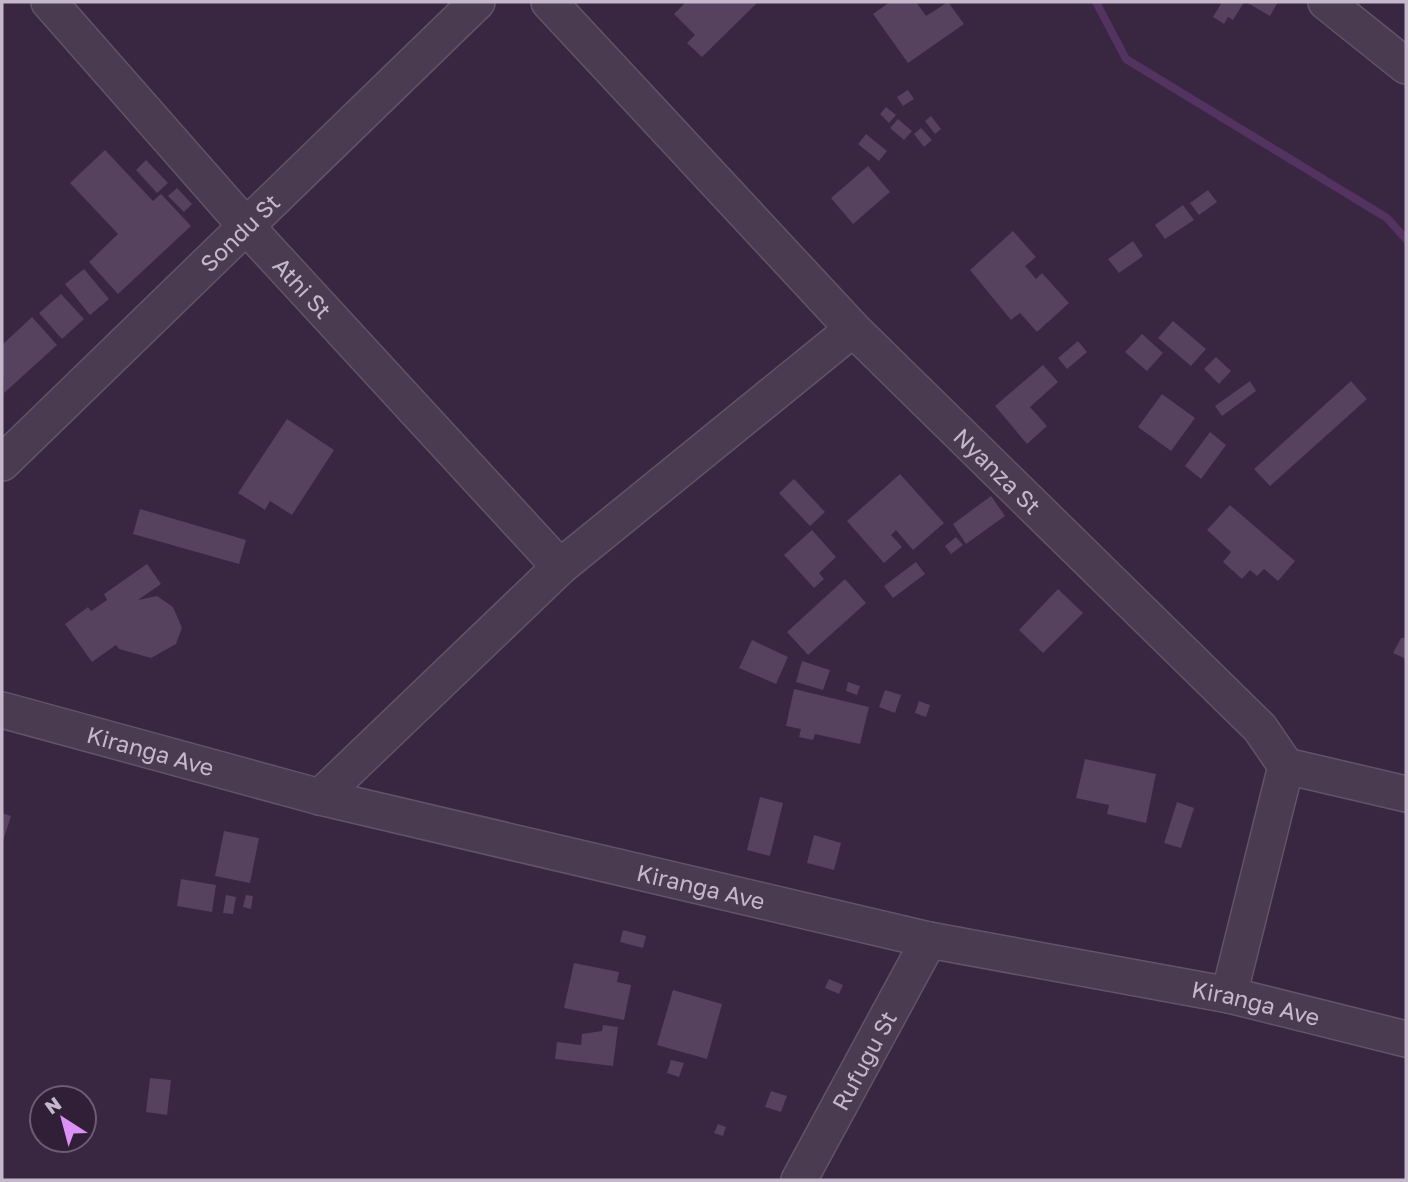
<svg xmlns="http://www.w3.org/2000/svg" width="1408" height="1182" viewBox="0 0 1408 1182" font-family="'Golos Text',sans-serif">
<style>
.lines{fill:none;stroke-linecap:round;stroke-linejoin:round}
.stream{stroke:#533360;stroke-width:8}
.building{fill:#56415e}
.minor-casing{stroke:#635368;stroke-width:38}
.minor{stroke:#4b3b51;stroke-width:35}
.labels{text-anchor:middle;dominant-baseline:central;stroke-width:7;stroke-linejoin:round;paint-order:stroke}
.street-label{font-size:23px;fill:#c6b8cb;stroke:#301f37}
</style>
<rect width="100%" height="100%" fill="#392641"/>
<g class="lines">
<path class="stream" d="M1096,2l30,57 261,159 19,21"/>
</g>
<g class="building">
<path d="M686,2h72l-56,55 -15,-14 8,-8 -21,-21z"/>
<path d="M890,2h26l10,14 22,-14 16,22 -56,39 -35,-49z"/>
<path d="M1222,2h22l-11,18 -5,-3 -4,7 -11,-7z"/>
<path d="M1246,2h32l-8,14z"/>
<path d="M908,90l6,9 -11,7 -6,-9z"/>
<path d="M886,107l10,8 -7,8 -9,-9z"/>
<path d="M931,116l10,13 -6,5 -10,-13z"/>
<path d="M898,119l14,12 -8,9 -14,-12z"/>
<path d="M921,128l11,12 -8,7 -10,-13z"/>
<path d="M866,134l21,17 -8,10 -21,-17z"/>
<path d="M105,150l48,51 8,-7 30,32 -73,68 -29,-32 29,-28 -48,-51z"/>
<path d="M146,160l22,23 -11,10 -21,-23z"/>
<path d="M868,166l22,26 -37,32 -22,-26z"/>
<path d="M177,188l15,16 -8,8 -16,-16z"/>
<path d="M1208,190l9,12 -18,13 -9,-12z"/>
<path d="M1183,205l11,15 -29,19 -10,-14z"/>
<path d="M1013,231l23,26 -11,9 11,13 6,-6 27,30 -32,29 -17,-19 -9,7 -41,-50z"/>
<path d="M1133,241l10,15 -24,17 -11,-14z"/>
<path d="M84,269l25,30 -19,16 -25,-31z"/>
<path d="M61,294l23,25 -22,20 -23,-26z"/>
<path d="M32,317l25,28 -53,48 -2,-48z"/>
<path d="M1173,321l33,28 -15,17 -33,-28z"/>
<path d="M1142,334l21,19 -16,18 -22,-19z"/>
<path d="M1078,341l9,11 -20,17 -9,-11z"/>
<path d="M1216,357l15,14 -12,13 -15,-15z"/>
<path d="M1043,365l15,17 -28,25 17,19 -20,18 -32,-38z"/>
<path d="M1250,381l6,10 -34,25 -7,-10z"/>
<path d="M1351,381l16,18 -97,87 -16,-17z"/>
<path d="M1162,394l33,24 -24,33 -33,-24z"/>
<path d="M287,419l47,31 -42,65 -22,-14 -5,9 -27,-17z"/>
<path d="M1210,432l16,13 -25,34 -16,-13z"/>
<path d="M900,474l44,49 -31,27 -17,-20 -5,5 11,12 -18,16 -37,-42z"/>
<path d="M794,479l31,33 -15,14 -31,-33z"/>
<path d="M991,496l14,20 -39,28 -13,-20z"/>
<path d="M1230,505l65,56 -17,20 -14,-12 -7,7 -7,-6 -8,9 -19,-17 8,-10 -24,-22z"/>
<path d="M140,509l106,31 -7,24 -106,-30z"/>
<path d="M812,530l24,27 -17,16 5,6 -10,9 -30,-33z"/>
<path d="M956,537l7,8 -12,9 -6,-8z"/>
<path d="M916,562l9,12 -32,24 -9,-12z"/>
<path d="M147,564l14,20 -23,16 19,-4 16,11 9,21 -6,16 -25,14 -32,-9 -3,-4 -24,17 -27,-38 23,-17 3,4 16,-11 -3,-6z"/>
<path d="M845,579l21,24 -58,52 -21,-23z"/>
<path d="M1058,589l25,24 -40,40 -24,-23z"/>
<path d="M1401,638h5v21l-13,-6z"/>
<path d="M752,640l36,17 -12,27 -37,-16z"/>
<path d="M802,661l28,9 -7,20 -27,-8z"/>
<path d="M848,682l12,4 -3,9 -11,-4z"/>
<path d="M794,689l75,18 -9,37 -45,-10 -2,6 -14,-3 2,-8 -15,-3z"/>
<path d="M885,690l16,5 -6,18 -16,-6z"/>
<path d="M919,701l11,4 -4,12 -11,-4z"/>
<path d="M1085,759l71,15 -10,49 -39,-9 2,-9 -33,-7z"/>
<path d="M760,797l23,6 -13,53 -23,-6z"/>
<path d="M1177,802l17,6 -13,40 -17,-5z"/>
<path d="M2,813l9,3 -9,28z"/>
<path d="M224,831l35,7 -9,45 -35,-7z"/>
<path d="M814,835l27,8 -7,27 -27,-7z"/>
<path d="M181,879l35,6 -4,27 -35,-6z"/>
<path d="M226,895l10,2 -3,17 -10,-1z"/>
<path d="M246,895l7,1 -2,13 -8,-2z"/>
<path d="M623,930l23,6 -3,12 -23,-6z"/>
<path d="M574,963l45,9 -2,10 14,3 -7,35 -60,-12z"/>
<path d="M829,979l14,6 -4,9 -14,-6z"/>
<path d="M673,990l49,14 -15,55 -50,-14z"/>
<path d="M603,1025l15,2 -5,39 -58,-7 2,-17 24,3 1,-11 20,-3z"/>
<path d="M671,1060l13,3 -5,14 -12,-4z"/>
<path d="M150,1078l21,2 -4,35 -21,-3z"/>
<path d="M771,1091l16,5 -6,16 -16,-5z"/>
<path d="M718,1124l8,3 -3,9 -9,-3z"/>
</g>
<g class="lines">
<g class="minor-casing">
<g id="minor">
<path id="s1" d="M49,2l196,223 315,342"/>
<path id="s2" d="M549,2l304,327 407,399 26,38 -57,229"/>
<path d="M1326,2l80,64"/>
<path id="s3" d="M2,463l475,-461"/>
<path id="s4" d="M2,710l318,87 609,143 300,55 177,44"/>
<path d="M1286,766l120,28"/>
<path d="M320,797l240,-230 293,-238"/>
<path id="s5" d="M799,1180l130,-240"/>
</g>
</g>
<use href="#minor" class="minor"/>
</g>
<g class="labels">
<g class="street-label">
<text stroke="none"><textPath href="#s3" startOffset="331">Sondu St</textPath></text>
<text stroke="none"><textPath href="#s1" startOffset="382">Athi St</textPath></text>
<text stroke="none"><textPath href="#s2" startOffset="649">Nyanza St</textPath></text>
<text stroke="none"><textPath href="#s4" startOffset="154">Kiranga Ave</textPath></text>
<text stroke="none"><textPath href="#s4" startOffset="721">Kiranga Ave</textPath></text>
<text stroke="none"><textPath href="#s4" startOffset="1288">Kiranga Ave</textPath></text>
<text stroke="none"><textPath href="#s5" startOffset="136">Rufugu St</textPath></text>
</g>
</g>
<rect width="1408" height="1182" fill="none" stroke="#c6b8cb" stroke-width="7"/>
<g transform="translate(63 1119) rotate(324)"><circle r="33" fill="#301f37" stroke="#6c5c72" stroke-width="2"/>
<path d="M0-5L12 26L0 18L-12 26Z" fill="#dc91f7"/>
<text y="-10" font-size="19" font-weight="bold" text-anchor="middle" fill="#c6b8cb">N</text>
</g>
</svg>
